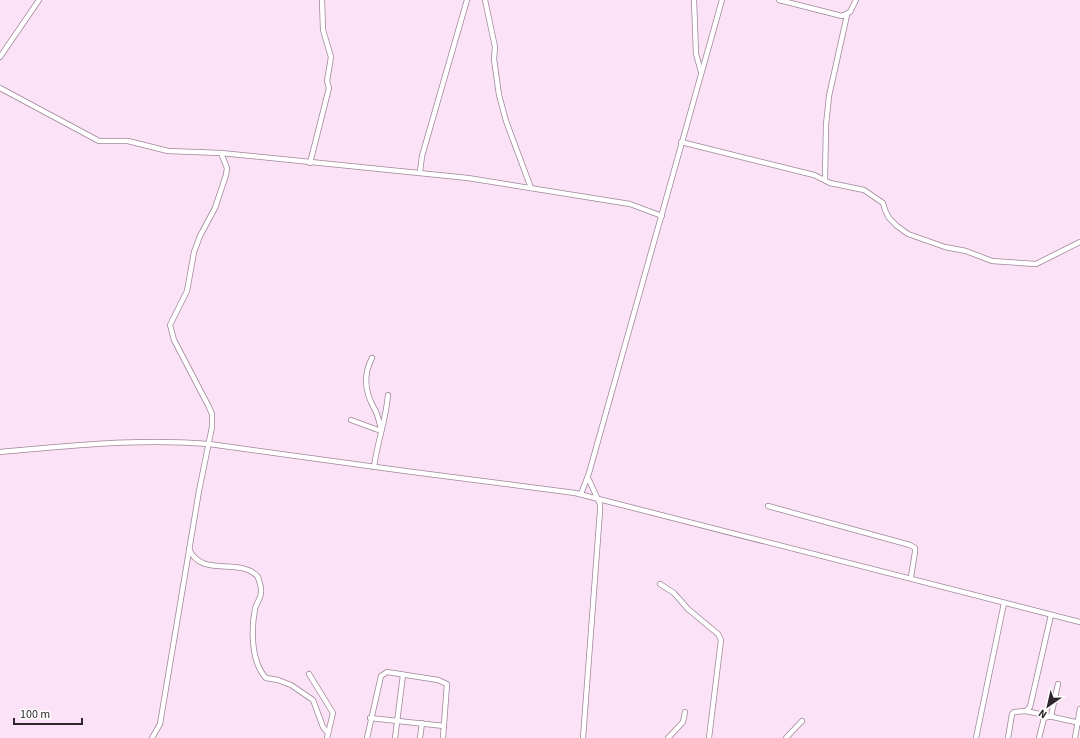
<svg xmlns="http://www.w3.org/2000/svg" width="1080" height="738" viewBox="0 0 1080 738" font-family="'Source Sans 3',sans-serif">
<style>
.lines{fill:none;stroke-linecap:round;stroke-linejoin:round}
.minor-casing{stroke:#9e8699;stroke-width:6}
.minor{stroke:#fff;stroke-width:4.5}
</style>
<rect width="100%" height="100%" fill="#fce2f6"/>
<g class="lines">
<g class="minor-casing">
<g id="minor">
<path d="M485,0l10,47 -1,12 5,36 7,26 25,67"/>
<path d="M694,0l2,54 5,18"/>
<path d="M779,0l63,16 8,-4 6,-12"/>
<path d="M0,57l39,-57"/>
<path d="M0,88l99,53h29l40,10 53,2 247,25 162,26 32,12"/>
<path d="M681,142l133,33 16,8 34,7 19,13 2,7 4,8 8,8 11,8 37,13 21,4 26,10 44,3 44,-22"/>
<path d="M310,163l19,-75 -2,-7 4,-24 -8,-27 -1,-30"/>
<path d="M420,172l2,-16 45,-156"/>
<path d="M825,179l1,-54 3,-29 18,-81"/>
<path d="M372,358c-9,17 -7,34 2,50 4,6 5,14 7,21"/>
<path d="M351,420l30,11"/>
<path d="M0,452c69,-6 140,-14 209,-8l196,27 170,22 505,129"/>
<path d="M374,467c3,-24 12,-47 14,-72"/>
<path d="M581,494l8,-21 133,-473"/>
<path d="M768,506l142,39 5,3v4l-4,25"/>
<path d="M189,549c13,30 51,7 69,28 1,5 4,10 3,15 0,7 -5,11 -6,17 -4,21 -4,53 11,69l12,2 13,5 22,15 10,27 5,6"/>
<path d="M660,584l14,9 14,16 30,25 3,6 -12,98"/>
<path d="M309,674l24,39 -6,25"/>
<path d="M1026,711l54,12"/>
<path d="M370,718l74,8"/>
<path d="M152,738l8,-14 39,-233 13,-64v-13l-3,-7 -35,-67 -4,-15 17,-34 7,-39 6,-16 15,-28 11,-33 1,-7 -6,-15"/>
<path d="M367,738l14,-62 6,-4 51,8 9,4 -4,54"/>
<path d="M395,738l8,-63"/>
<path d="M420,738l2,-15"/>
<path d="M583,738l17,-227v-7l-11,-24"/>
<path d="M668,738l15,-16 2,-10"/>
<path d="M786,738l16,-17"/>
<path d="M976,738l28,-135"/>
<path d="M1008,738l4,-24 2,-2 12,-1 4,-4 21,-92"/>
<path d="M1039,738l5,-20 7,-2 7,-32"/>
<path d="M1075,738l5,-29"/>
</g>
</g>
<use href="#minor" class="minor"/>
</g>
<g transform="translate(1048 706) rotate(214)" stroke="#ffffff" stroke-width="3" paint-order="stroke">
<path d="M0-3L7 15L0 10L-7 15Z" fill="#2f262d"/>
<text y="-6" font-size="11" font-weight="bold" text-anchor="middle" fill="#2f262d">N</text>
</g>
<path d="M14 718v6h68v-6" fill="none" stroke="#2f262d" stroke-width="2"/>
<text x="20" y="718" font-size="12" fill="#2f262d" stroke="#ffffff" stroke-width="3" paint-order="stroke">100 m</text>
</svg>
